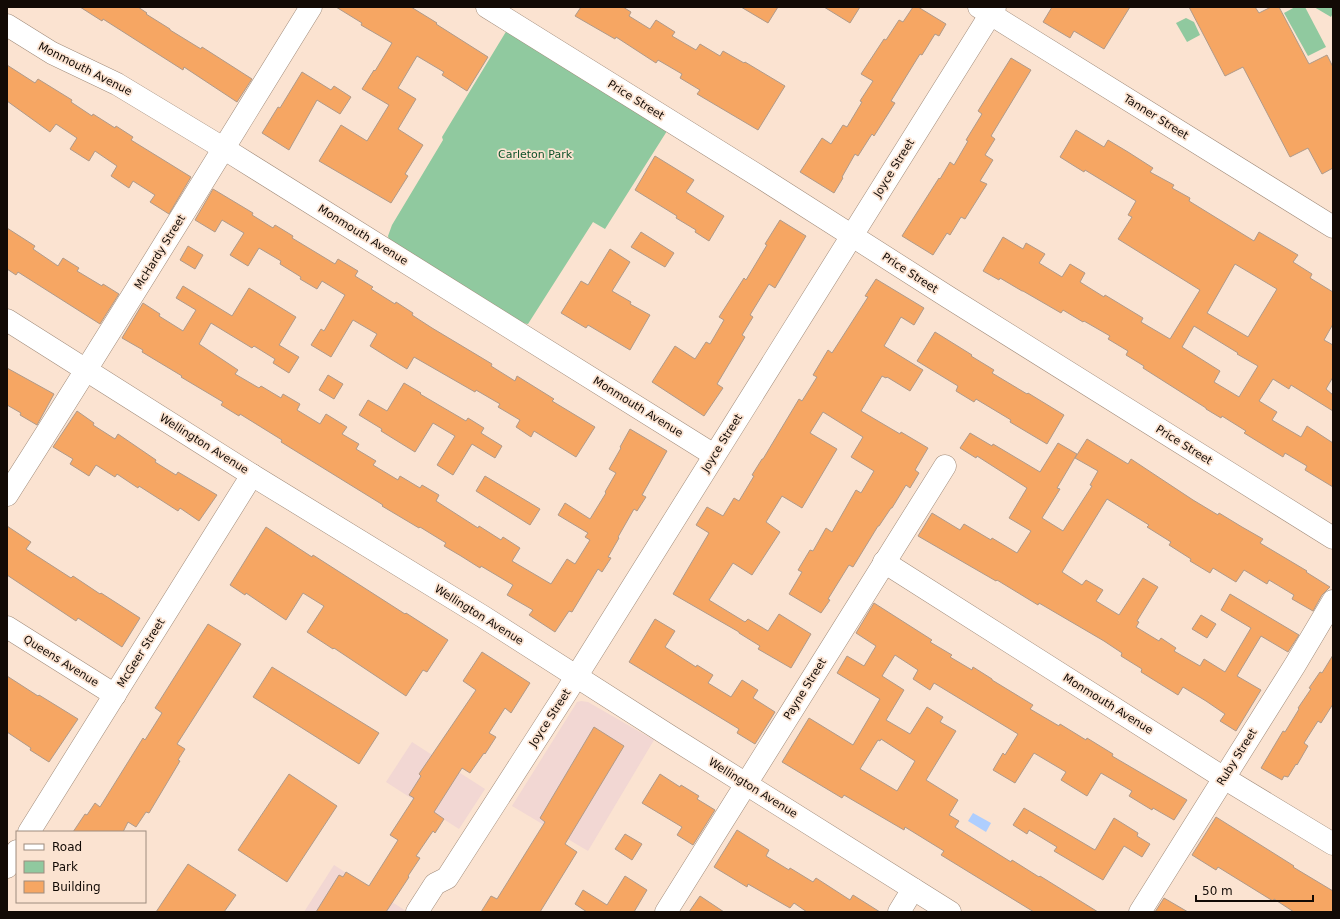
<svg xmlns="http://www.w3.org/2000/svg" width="1340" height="919" viewBox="0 0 1340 919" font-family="'DejaVu Sans',sans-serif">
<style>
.commercial{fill:#f2d7d3}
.green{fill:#90c99f}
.water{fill:#aecefe}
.building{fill:#f6a663;stroke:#b09a89;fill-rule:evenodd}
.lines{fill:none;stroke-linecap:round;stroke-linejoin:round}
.minor-casing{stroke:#a08b7a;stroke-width:23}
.major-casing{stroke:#a08b7a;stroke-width:23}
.minor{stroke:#fff;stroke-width:22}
.major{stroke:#fff;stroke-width:22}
.labels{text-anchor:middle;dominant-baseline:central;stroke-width:3.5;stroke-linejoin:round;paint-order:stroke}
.street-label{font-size:11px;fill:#120a05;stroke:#fbe3d1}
.park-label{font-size:11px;fill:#0c5129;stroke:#fbe3d1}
</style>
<rect width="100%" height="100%" fill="#fbe3d1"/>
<g class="commercial">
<path d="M581,701l7,1 66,38 -66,111 -76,-45 62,-99 3,-5z"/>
<path d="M412,742l73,47 -26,40 -73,-47z"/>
<path d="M334,865l72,46v1h-102z"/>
</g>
<g class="green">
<path d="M1295,7h10l21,40 -18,9 -24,-43z"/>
<path d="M1314,7h19v6l-2,4z"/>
<path d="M1186,18l8,4 6,13 -13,7 -11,-19z"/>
<path d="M507,30l160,101 -62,98 -12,-7 -65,102 -6,-1 -133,-83 -1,-4 4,-11 51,-85 -1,-3z"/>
</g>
<path class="water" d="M973,813l18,10 -5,9 -18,-11z"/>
<g class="building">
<path d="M80,7h58l9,6 -1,1 24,15v1l31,19 1,-2 50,32 -15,23 -53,-35 -1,3 -80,-51 -1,2z"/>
<path d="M336,7h75l26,16 -1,1 52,33 -21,34 -25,-16 2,-3 -27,-16 -19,32 18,11 -18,30 25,16 -18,29 3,2 -17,27 -72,-42 22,-36 26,16 22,-36 -27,-16 12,-19 1,1 17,-28 -31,-18 1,-2z"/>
<path d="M581,7h42l8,5 -2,4 21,13 6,-9 19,12 -3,4 24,14 4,-6 20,12 3,-5 21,12 1,-1 40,24 -27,44 -61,-36 3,-4 -20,-12 2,-4 -24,-14 -2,3 -40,-26 -1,2 -40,-23z"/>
<path d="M741,7h37l-10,16z"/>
<path d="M824,7h36l-10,16z"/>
<path d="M913,7h5l28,17 -7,12 -4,-2 -13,21 -2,-1 -29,47 4,2 -21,33 -2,-2 -14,22 -3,-2 -13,23 1,1 -9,15 -34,-21 22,-34 9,6 12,-19 4,2 15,-25 -2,-1 13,-20 -12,-7 23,-35 2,1 13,-20 4,2z"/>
<path d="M1052,7h78l-26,42 -30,-18 -4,7 -27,-16z"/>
<path d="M1189,7h66l4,6 12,-6h8l30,57 18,-9 6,12v101l-11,6 -14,-26 -18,9 -47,-90 -18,9z"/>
<path d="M1011,58l20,12 -40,66 4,3 -10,16 8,5 -13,21 7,3 -22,35 -4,-2 -11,18 -3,-2 -14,22 -31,-19 37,-58 1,1 10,-17 4,3 14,-24 -2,-1 16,-26 -4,-3z"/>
<path d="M7,65l28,18 3,-4 34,21 -1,2 21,14 1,-2 22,14 1,-2 17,11 -2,3 60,37 -22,37 -19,-12 5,-7 -22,-14 -4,7 -18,-12 6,-10 -22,-15 -6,10 -19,-12 7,-11 -21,-14 -6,8 -43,-31z"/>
<path d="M302,72l29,18 3,-4 17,11 -11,17 -23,-14 -28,50 -27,-17 16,-26 2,1z"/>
<path d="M1076,130l28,17 4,-7 20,12 25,16 -3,4 24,13 -2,3 18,10 -1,3 65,40 5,-9 39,23 -5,7 19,12 -2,4 23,14v32l-9,16 9,5v32l-7,12 7,6v16l-42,-26 -2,4 -16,-10 -14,22 18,11 -5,8 29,17 6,-11 26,17v44l-28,-17 2,-4 -22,-13 -2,4 -39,-24 2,-2 -24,-15 -1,2 -15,-9v-1l-63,-40 1,-2 -18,-11 2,-4 -20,-12 2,-3 -26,-15 -1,1 -20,-12 -2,3 -38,-22h-1l-22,-13 -1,2 -16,-9 20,-34 20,12 3,-6 19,11 -6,9 23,14 8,-13 15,9 -5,9 24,15 1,-2 38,23 -2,4 29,17 30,-49 -82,-51 14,-22 -4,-2 8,-14 -51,-31 -1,2 -24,-15zM1235,264l42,25 -29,48 -41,-24zM1194,326l44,27 -1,1 21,12 -19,31 -25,-15 6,-11 -38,-24z"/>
<path d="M655,156l39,24 -8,12 38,24 -15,25 -14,-9 1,-2 -20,-12 1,-2 -42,-26z"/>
<path d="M213,189l40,24 -1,2 21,13 2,-3 18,11 -1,2 43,26 3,-5 20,12 -3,5 18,11 -2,2 24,15 1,-2 17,11 -1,2 20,13 60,36 -1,2 24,15 2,-5 37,23 -2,2 43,26 -19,30 -42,-26 -3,6 -15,-10 4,-7 -22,-13 2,-3 -24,-14 -1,2 -61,-35 -7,12 -18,-11 -19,-12 7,-12 -24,-14 -22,37 -20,-12 10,-16 3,2 21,-36 -23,-14 -5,8 -17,-10 1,-2 -21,-13 1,-3 -22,-13 -11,18 -18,-11 14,-22 -22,-13 -7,12 -20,-12z"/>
<path d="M780,220l26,16 -31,52 -6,-4 -19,31 3,2 -11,18 3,2 -28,47 6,4 -19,28 -52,-34 23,-36 20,13 11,-17 4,2 14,-24 -5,-3 25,-39 2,2 21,-35 -2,-1z"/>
<path d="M7,228l28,18 -2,3 25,17 5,-8 16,10 -2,3 25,15 1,-2 16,10 -19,30 -82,-52 -2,3 -9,-6z"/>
<path d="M641,232l33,21 -9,14 -34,-20z"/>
<path d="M188,246l15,9 -8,14 -15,-9z"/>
<path d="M610,249l20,13 -18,29 19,11 -1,2 20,11 -20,35 -42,-25 -2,3 -25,-15 20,-32 7,4z"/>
<path d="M876,279l48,29 -10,17 -13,-8 -17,29 39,24 -13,21 -23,-14 -1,1 -4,-2 -21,35 39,23 1,-2 27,16 -13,22 4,3 -9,15 -4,-3 -14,23h-1l-12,18h-1l-25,41 -4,-2 -21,34 2,1 -9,13 -32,-19 13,-22 -4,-2 12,-20 3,1 13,-23 6,4 24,-42 5,3 13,-22 -23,-14 12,-20 -40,-25 -13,21 27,16 -35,59 -20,-12 -16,26 14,10 -28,43 -19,-12 -24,37 36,22 3,-3 20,12 11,-17 32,20 -20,34 -33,-19 2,-3 -21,-13v-1l-66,-38 36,-61 -13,-8 11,-18 16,9 11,-18 5,3 15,-25 -2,-1 10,-16h1l36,-60 3,2 15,-24 -4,-2 15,-25 4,3 36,-56 -3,-1z"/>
<path d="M183,286l49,30 17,-28 47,29 -17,28 20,12 -10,16 -16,-10 2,-4 -21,-13 -2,2 -41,-25 -12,21 39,26 -3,4 24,14 2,-2 20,12 2,-4 17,10 -3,6 23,14 6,-10 21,13 -5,7 17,10 -3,5 20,12 -3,4 25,15 2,-4 20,12 2,-3 17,10 -3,6 42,27 1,-2 22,14 2,-3 17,11 -8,13 39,23 16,-25 8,5 15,-24 -5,-3 3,-4 -30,-18 7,-12 25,16 16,-26 -1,-1 11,-19 -7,-4 12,-21 -1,-1 10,-18 37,22 -25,44 4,2 -9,14 -3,-2 -16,28 1,1 -11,19 3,1 -9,14 -4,-3 -26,43 -3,-1 -14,21 -26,-17 4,-5 -26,-15 6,-10 -32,-19 -1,2 -19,-12 -17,-10 2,-3 -26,-16 -1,1 -37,-22 1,-1 -102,-63 1,-2 -42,-26 -1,2 -18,-11 2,-3 -42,-25 1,-1 -40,-24 1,-2 -21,-12 21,-35 17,11 -1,2 24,15 13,-21 -20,-12z"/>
<path d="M935,332l37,23 -1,1 23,14 -2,3 35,21 1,-1 36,22 -17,29 -37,-22 1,-2 -35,-21 -2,3 -18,-11 2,-5 -41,-25z"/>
<path d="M7,368l47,26 -17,31 -17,-10 1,-2 -14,-8z"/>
<path d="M328,375l15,9 -9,15 -15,-9z"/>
<path d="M404,383l17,10 -1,1 46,27 2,-3 16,10 -3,5 21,13 -7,12 -23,-14 -19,31 -16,-10 18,-29 -22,-13 -18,29 -34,-21 1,-2 -23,-14 9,-15 19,11z"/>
<path d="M77,411l17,12 -1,2 22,14 3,-5 38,26 -1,2 21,13 2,-3 39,23 -18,26 -19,-13 -2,3 -39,-25 -1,2 -21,-14 -2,3 -19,-12 -7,11 -19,-12 3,-5 -20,-12z"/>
<path d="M970,433l22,13 1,-2 47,28 18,-29 19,11 -20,34 3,1 -18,29 21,13 29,-45 -2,-1 8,-14 -23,-13 12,-19 41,25 3,-5 62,41 25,15 1,-2 23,14 21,12 -3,4 47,28 -1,1 24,15 -8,8 -9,16 -21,-12 2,-4 -25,-15 -2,4 -23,-14 -8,12 -23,-14 -3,5 -20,-12 1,-2 -22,-14 2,-3 -24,-15 2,-2 -42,-26 -45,73 20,13 4,-5 17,10 -7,11 23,14 24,-37 15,9 -21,34 2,1 -3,5 23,14 2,-3 15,10 -2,3 26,15 4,-7 21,13 26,-44 -30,-18 9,-16 69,41 -11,17 -27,-16 -24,40 24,14 -25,41 -16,-10 5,-7 -19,-13 -23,-14 -5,8 -37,-23 1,-3 -21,-13 1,-3 -18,-12 -65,-38 -1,2 -41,-25 -1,1 -78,-45 14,-23 28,17 4,-6 27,16 1,-2 25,15 14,-22 -22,-13 18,-30 -50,-32 -1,2 -16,-10z"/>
<path d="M485,476l55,33 -10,16 -54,-34z"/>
<path d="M7,526l24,16 -5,7 45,29 2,-2 27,18 1,-1 39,25 -18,29 -44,-29 -2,3 -69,-46z"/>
<path d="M266,527l46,30 1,-2 92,59 1,-1 42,27 -21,32 -4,-2 -17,26 -72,-48 -1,1 -26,-17 17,-26 -21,-13 -17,27 -40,-27 -1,2 -15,-10z"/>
<path d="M874,603l58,37 -2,2 22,13 -2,2 22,13 1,-3 19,12v1l41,25 -3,4 29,17 1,-2 26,16 1,-2 26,16 -1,2 75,44 -13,20 -21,-12 -1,2 -23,-14 3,-5 -31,-18 -14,23 -26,-16 5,-8 -32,-19 -19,30 -22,-13 10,-17 2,2 13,-21 -84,-51 -4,7 -17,-11 5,-9 -23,-15 -13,21 22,14 -18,30 24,14 17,-27 16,10 -3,5 16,9 -30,49 32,20 -9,15 10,6 -4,6 56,35 1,-2 27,17 1,-1 58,36h-64l-93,-57 3,-4 -39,-24 -1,3 -60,-35 -2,3 -60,-36 27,-44 44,27 27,-46 -43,-26 10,-17 17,10 12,-20 -20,-13zM881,739l34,22 -18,30 -37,-22 18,-29 2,1z"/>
<path d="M1201,615l15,9 -9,14 -15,-9z"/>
<path d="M655,619l20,12 -10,16 31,20 1,-2 16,10 -5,8 23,14 11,-17 16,10 -5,8 22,14 -20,32 -18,-11 2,-4 -110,-67z"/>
<path d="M208,624l33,20 -64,100 8,5 -7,11 2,1 -31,52 -3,-1 -10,15 -8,-5 -5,10h-50l12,-18 2,1 8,-12 5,4 43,-69 2,2 17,-27 -7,-5z"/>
<path d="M482,652l48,31 -19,30 -6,-5 -16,25 7,4 -11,17 -1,-1 -14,20 -8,-5 -28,44 10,7 -9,14 -2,-2 -17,25 4,2 -12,18 1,1 -23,35h-70l23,-37 4,2 3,-5 23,14 29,-46 -8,-5 24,-37 -5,-3 12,-19 -2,-2 57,-84 -13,-9z"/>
<path d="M1333,655v49l-12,19 -3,-2 -14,22 4,3 -11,19 -1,-1 -8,13 -4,-1 -2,4 -21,-12 22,-37 2,1 14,-23 -1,-1 13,-19 -2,-1 11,-16 2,1z"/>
<path d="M272,667l107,66 -20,31 -106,-67z"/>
<path d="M7,676l31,20 1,-1 39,24 -29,43 -19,-12 1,-2 -24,-16z"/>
<path d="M594,727l30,19 -59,98 12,8 -37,60h-59l10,-16 6,3 48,-77 -5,-4z"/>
<path d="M289,774l48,32 -50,76 -49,-32z"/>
<path d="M660,774l20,13 1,-2 18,11 -2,3 18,11 -22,35 -16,-10 5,-8 -40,-24z"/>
<path d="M1024,808l71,42 19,-32 24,15 -1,3 13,8 -8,13 -18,-11 -21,34 -49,-29 3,-4 -28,-17 -2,4 -14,-9z"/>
<path d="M1216,817l78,49 -1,1 40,24v21h-39l-20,-13 -1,2 -55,-34 -2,3 -24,-15z"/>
<path d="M737,830l32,20 -3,6 23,14 1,-2 23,14 3,-4 34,22 3,-5 27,17h-73l-13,-9 -4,5 -42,-24 -1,3 -33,-20z"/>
<path d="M625,834l17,10 -10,16 -17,-11z"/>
<path d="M188,864l48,31 -12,17h-68z"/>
<path d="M625,876l22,14 -13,22h-47l-12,-8 8,-14 24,15z"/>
<path d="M700,896l24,16h-35z"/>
<path d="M1164,898l24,14h-33z"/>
</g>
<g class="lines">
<g class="minor-casing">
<g id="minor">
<path d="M487,7l273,170 188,120 385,241"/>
<path d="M979,7l354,220"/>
<path d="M7,25l45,28 65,31 106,64 491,307"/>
<path d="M7,320l245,155 230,141 186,119 282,177"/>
<path d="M7,495c103,-161 203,-325 304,-488"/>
<path d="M884,562l340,216 109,66"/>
<path d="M7,627l108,68"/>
<path d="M29,832l223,-357"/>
<path d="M7,867l10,-16"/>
<path d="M666,912l279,-446"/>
<path d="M899,912l14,-23"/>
<path d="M1140,912l155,-247 38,-64"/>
</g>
</g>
<g class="major-casing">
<path id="major" d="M417,912l18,-28 12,-6 119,-185 429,-686"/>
</g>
<use href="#minor" class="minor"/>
<use href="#major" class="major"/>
</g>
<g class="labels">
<g class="street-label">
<text transform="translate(85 69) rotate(27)">Monmouth Avenue</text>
<text transform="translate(636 100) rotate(32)">Price Street</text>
<text transform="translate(1156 117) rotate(32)">Tanner Street</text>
<text transform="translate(894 168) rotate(-58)">Joyce Street</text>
<text transform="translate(363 235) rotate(32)">Monmouth Avenue</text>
<text transform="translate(160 252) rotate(-58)">McHardy Street</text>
<text transform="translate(910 273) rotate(33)">Price Street</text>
<text transform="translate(638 407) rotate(32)">Monmouth Avenue</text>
<text transform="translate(722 443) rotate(-58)">Joyce Street</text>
<text transform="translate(204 444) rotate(32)">Wellington Avenue</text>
<text transform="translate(1184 445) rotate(32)">Price Street</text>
<text transform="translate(479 615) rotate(32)">Wellington Avenue</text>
<text transform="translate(141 653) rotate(-58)">McGeer Street</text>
<text transform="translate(61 661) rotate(32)">Queens Avenue</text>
<text transform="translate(805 689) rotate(-58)">Payne Street</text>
<text transform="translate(1108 704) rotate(32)">Monmouth Avenue</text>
<text transform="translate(550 718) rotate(-57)">Joyce Street</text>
<text transform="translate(1237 757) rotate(-58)">Ruby Street</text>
<text transform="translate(753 788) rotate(32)">Wellington Avenue</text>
</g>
<g class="park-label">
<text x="535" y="154">Carleton Park</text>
</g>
</g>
<rect width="1340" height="919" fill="none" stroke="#120a05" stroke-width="16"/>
<rect x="16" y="831" width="130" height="72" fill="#fbe3d1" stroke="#9e8c7f"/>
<rect x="24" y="844" width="20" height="6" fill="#ffffff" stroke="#9e8c7f"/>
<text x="52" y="851" font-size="12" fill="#120a05">Road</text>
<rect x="24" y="861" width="20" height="12" fill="#90c99f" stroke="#9e8c7f"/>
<text x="52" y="871" font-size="12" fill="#120a05">Park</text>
<rect x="24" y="881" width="20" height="12" fill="#f6a663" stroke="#9e8c7f"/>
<text x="52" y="891" font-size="12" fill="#120a05">Building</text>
<path d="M1196 895v6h117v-6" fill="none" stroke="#120a05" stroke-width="2"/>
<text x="1202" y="895" font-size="12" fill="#120a05" stroke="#fbe3d1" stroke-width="3" paint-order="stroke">50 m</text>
</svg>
